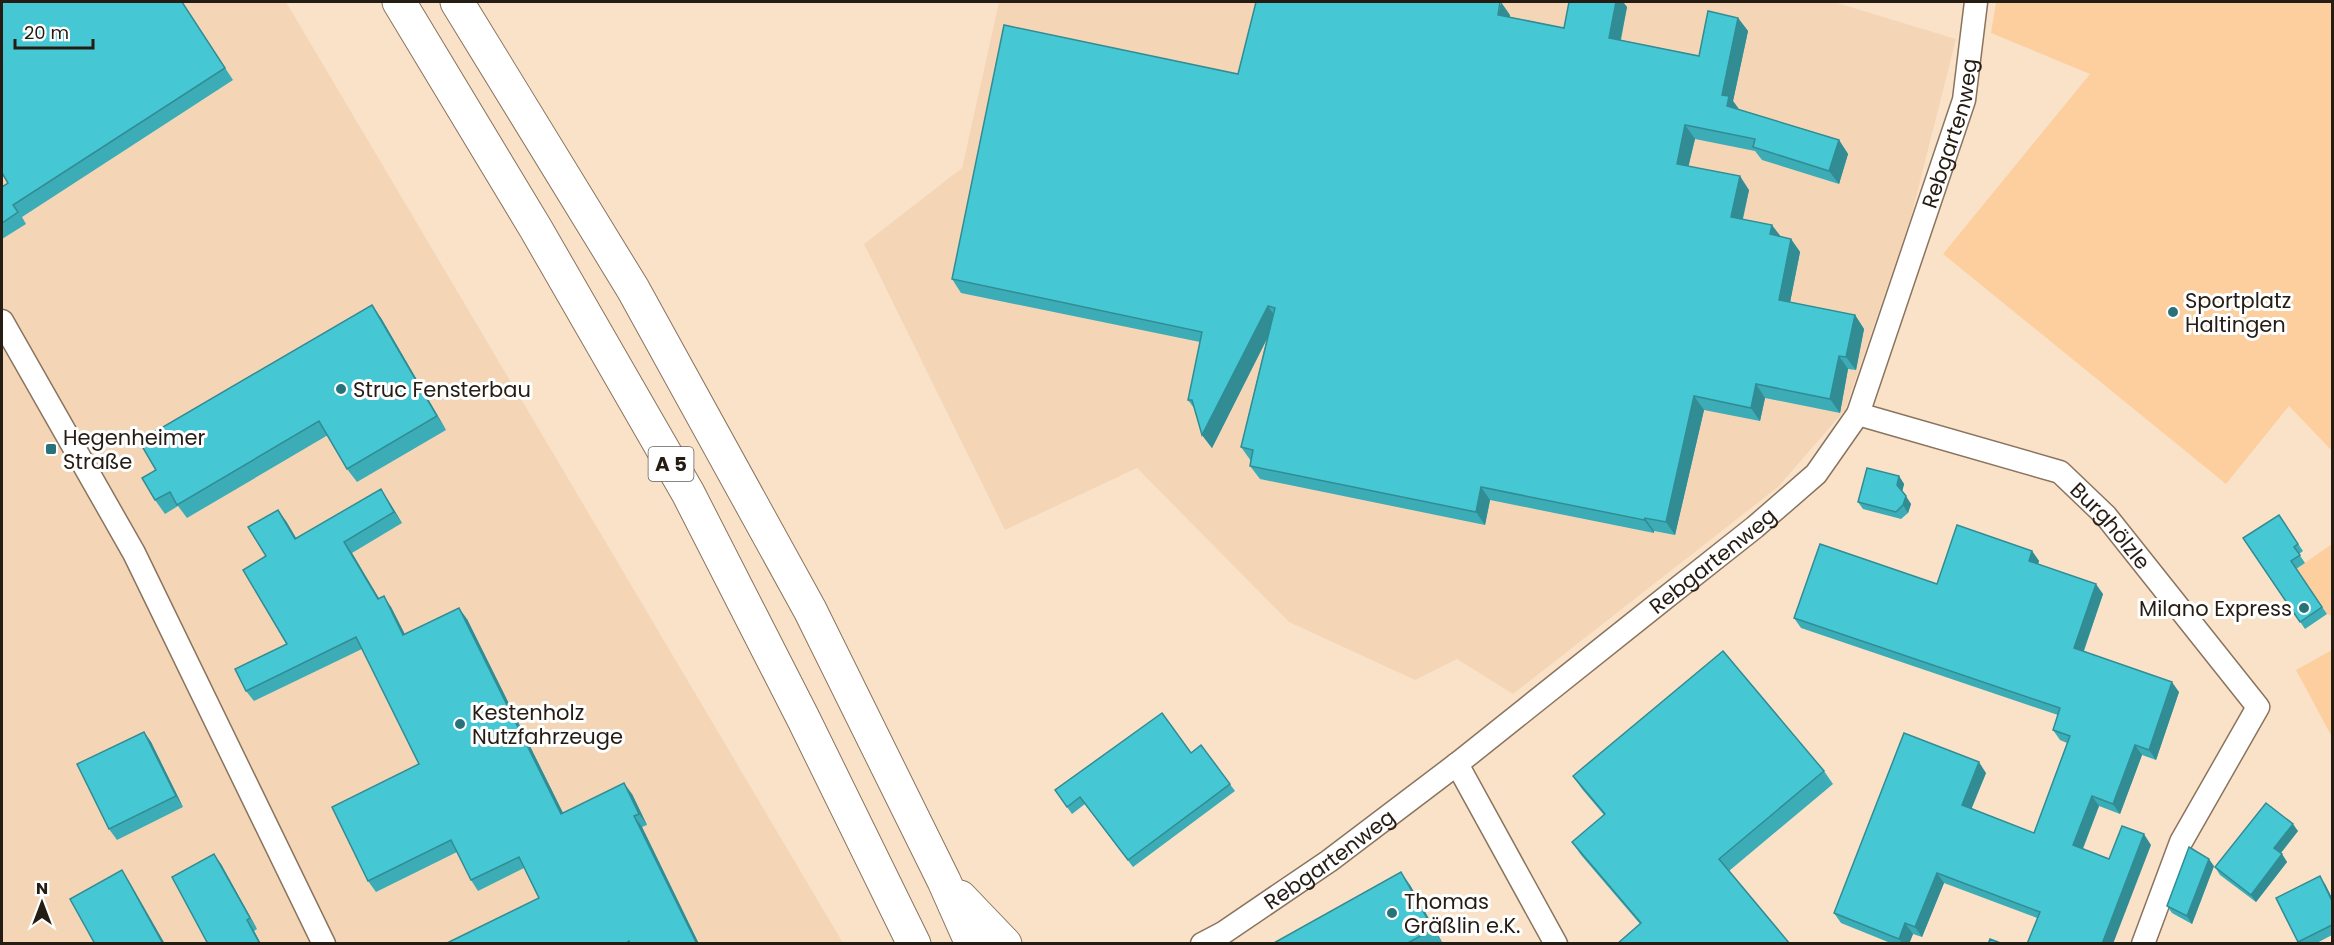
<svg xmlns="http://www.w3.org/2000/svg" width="2334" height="945" viewBox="0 0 2334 945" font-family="Poppins,sans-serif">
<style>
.built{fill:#f4d6b7}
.green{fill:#fdcf9f}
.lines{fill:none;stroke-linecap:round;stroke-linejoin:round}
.minor-casing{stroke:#8a745e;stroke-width:25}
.motorway-casing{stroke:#8a745e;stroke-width:35}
.minor{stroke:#fff;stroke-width:22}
.motorway{stroke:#fff;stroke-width:33}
.wall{fill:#3cacb6}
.shaded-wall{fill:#318c94}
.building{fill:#46c8d4;stroke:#318c94;stroke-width:1.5}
.poi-dot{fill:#287279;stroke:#fff;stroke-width:2}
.labels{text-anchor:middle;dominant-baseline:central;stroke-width:6;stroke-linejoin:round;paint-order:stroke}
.shield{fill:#fff;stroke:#66605a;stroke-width:1.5}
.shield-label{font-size:20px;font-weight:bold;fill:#251c13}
.street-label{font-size:21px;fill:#251c13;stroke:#fff}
.poi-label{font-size:21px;fill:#251c13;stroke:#fff;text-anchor:start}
</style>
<rect width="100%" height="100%" fill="#fae2c9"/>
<g class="built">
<path d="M2,2h284l557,941 -841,1z"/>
<path d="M999,2h835l122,37 -45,178 -66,193 -67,77 -265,207 -56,-35 -42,21 -126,-58 -152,-154 -132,62 -141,-286 98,-76z"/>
</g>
<g class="green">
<path d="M1996,2h336v449l-43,-45 -63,78 -283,-230 147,-180 -99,-41z"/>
<path d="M2332,544v72l-5,-2 -31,-45z"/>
<path d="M2332,650v87l-36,-67z"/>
</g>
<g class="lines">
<g class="minor-casing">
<g id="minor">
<path d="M2,321l132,232 190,391"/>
<path id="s1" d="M1858,414l202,58 46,44 152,191 -77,135 -38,102"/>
<path d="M1457,764l99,180"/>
<path id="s2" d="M1202,944l21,-11 106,-72 128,-97 207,-165 91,-72 61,-53 42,-60 106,-314 12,-98"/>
</g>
</g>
<g class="motorway-casing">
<g id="motorway">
<path d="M399,2l137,227 152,264 115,225 111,226"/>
<path d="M457,2l176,287 177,321 134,271 28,63"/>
<path d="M960,897l45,47"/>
</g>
</g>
<use href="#minor" class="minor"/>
<use href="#motorway" class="motorway"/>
</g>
<g class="wall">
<path d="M2,2h180l51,78 -211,137 4,7 -24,15v-52l6,-4z"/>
<path d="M1569,2h54l4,5 -6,33 78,16 39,-38 10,13 -15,70 5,8 101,31 9,14 -9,30 -77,-24 -7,-9 -60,-12 -7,27 61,24 -6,29 37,17 11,3 9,13 -10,50 65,13 9,14 -8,41 -8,-1 -8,44 -75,-15 -5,23 -56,-11 -29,125 -21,-4v2l-164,-33 -5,25 -225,-46 -10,-13 1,-5 -10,-14 26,-109 -55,110 -10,-13 -8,-27 -6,-8 12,-58 -239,-49 -9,-14 558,-264v2l54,11z"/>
<path d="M381,318l65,112 -89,52 -10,-13 -19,-34 -141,83 -9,-12 -13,8 -10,-14 1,-30z"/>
<path d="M1899,476l5,8 -2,8 9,12 -3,9 -7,6 -38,-10 -5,-7z"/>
<path d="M388,500l14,23 -50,30 27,46 12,8 14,28 62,-16 96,194 69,-19 15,31 -5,2 57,117h-254l94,-46 -15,-30 -46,23 -7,-11 -14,-28 -81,40 -8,-11 51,-117 -57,-115 -108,52 -8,-10 41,-47 -21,-88 20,-35 10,17z"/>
<path d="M2279,515l24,36 -4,3 6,9 -9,6 31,45 -22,15 -62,-91z"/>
<path d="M2032,551l7,10 -1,3 65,30 -19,57 95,41 -23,68 -14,-5 -22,59 -21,-8 -16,43 26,10 42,-14 -114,73 -93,-35 -22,54 -9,-3 -4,10h-16l-52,-21 -7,-10 152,-140 -15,35 63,25 33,-90 -7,-3 -7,-10 5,-15 -257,-87 -7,-10 143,-34z"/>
<path d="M144,732l7,10 32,65 -66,33 -8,-11z"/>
<path d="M1201,745l34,46 -102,76 -48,-63 -13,10 -17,-24 136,-37z"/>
<path d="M1824,771l9,13 -104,87 -89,53 -59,-69 -9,-13 32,-27 -22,-26 -9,-13z"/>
<path d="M2298,831l-17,22 6,9 -31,40 -36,-27 -5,-8z"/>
<path d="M221,864l36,65 -3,2 7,13h-53z"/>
<path d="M2214,866l-22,58 -20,-11 -5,-7z"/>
<path d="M2325,884l7,14v37l-17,9h-15l-24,-46z"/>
<path d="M1410,885l32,57 -3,2h-167z"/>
</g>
<g class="shaded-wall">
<path d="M1501,2l9,13 -2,13 -10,-13z"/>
<path d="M1616,2h7l4,5 -9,44 -9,-13z"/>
<path d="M1738,18l10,13 -15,70 6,8 -12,-3 -5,-11z"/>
<path d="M1685,125l10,14 -9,38 -9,-13z"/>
<path d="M1839,140l9,14 -9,30 -10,-13z"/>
<path d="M1740,176l9,14 -9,40 -9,-13z"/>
<path d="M1772,225l10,13 -12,-4z"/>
<path d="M1791,239l9,13 -12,61 -9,-13z"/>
<path d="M372,305l9,13 65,112 -9,-14z"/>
<path d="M1268,306l9,13 -65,129 -10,-13z"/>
<path d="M1855,315l9,14 -8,41 -10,-13z"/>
<path d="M1839,356l9,13 -8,44 -10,-14z"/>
<path d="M1756,384l9,14 -5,23 -9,-13z"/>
<path d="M1694,396l10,14 -29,125 -9,-13z"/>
<path d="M1899,476l5,8 -2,8 -5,-7z"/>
<path d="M1481,487l9,13 -5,25 -9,-13z"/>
<path d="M381,489l7,11 14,23 -8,-11z"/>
<path d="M1906,496l5,8 -3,9 -5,-8z"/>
<path d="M278,510l8,11 17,29 -8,-11z"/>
<path d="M1645,518l9,13v2l-10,-13z"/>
<path d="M344,542l8,11 34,57 -8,-11z"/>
<path d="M2032,551l7,10 -3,10 -7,-10z"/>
<path d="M2096,584l7,10 -22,64 -7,-10z"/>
<path d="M384,596l7,11 20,39 -8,-11z"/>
<path d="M459,608l8,11 102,206 -8,-11z"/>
<path d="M2172,682l7,10 -23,68 -7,-10z"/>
<path d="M144,732l7,10 32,65 -7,-11z"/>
<path d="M2135,745l7,10 -22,59 -7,-10z"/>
<path d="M1979,762l7,11 -17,42 -7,-10z"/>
<path d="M624,783l8,11 15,31 -8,-11z"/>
<path d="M2092,796l7,10 -19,49 -7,-10z"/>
<path d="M634,816l8,11 57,117h-2z"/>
<path d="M2293,824l5,7 -19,24 -5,-7z"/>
<path d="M2144,834l7,11 -38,99h-11z"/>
<path d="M214,854l7,10 36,65 -7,-11z"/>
<path d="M2282,854l5,8 -31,40 -5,-7z"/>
<path d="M2209,859l5,7 -22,58 -5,-8z"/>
<path d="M122,870l7,11 36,63h-2z"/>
<path d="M1401,872l9,13 32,57 -9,-13z"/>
<path d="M1937,873l7,10 -22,54 -7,-10z"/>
<path d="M2320,876l5,8 7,14v3z"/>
<path d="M247,920l7,11 7,13h-1z"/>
<path d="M1905,923l8,11 -4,10h-6l-4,-5z"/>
</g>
<g class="building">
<path d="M2,2h180l43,66 -212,137 5,7 -16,11v-36l6,-4 -6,-10z"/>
<path d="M1256,2h244l-2,13 66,13 5,-26h47l-7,36 90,18 9,-45 30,7 -16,77 7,1 -2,10 112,34 -10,31 -76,-24 2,-8 -70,-14 -8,39 63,12 -9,41 41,8 -2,9 21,5 -12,61 76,15 -9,42 -7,-1 -9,43 -74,-15 -5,24 -57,-12 -28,126 -21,-4 -1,2 -163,-33 -5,25 -226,-46 3,-16 -12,-3 34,-139 -7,-2 -66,129 -10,-35h-4l14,-68 -250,-53 52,-254 234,49z"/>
<path d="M372,305l65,111 -90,53 -28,-48 -142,84 -7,-13 -15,8 -13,-22 14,-8 -17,-29z"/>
<path d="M1867,468l32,8 -2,9 9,11 -3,9 -7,7 -38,-10z"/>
<path d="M381,489l13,23 -50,30 34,57 6,-3 19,39 56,-27 102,206 63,-31 15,31 -5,2 63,128h-67l-1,-3 -4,3h-180l94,-46 -20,-41 -48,23 -20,-40 -83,41 -36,-74 87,-43 -63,-127 -110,54 -11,-22 52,-25 -44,-74 23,-14 -18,-29 30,-17 17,29z"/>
<path d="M2279,515l19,29 -4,3 6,8 -9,6 31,46 -22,15 -57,-84z"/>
<path d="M1957,525l75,26 -3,10 67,23 -22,64 98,34 -23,68 -14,-5 -22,59 -21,-8 -19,49 36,14 13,-33 22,8 -42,110h-75l13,-32 -103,-39 -22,54 -10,-4 -6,16 -65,-26 70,-180 75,29 -17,43 72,28 36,-97 -17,-6 7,-22 -266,-90 26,-74 117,40z"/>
<path d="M1723,651l101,120 -105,88 71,85h-173l24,-21 -69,-81 33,-28 -32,-38z"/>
<path d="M1162,713l29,40 10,-8 29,39 -102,76 -48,-63 -13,10 -12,-17z"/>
<path d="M144,732l32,64 -67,33 -32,-65z"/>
<path d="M2266,803l27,21 -19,24 8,6 -31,41 -36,-28z"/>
<path d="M2189,847l20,12 -22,57 -20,-10z"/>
<path d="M214,854l36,64 -3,2 13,24h-52l-36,-67z"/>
<path d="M122,870l41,74h-68l-25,-45z"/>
<path d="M1401,872l32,57 -27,15h-134z"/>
<path d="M2320,876l12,25v24l-34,17 -22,-44z"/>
<path d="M1990,939l13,5h-15z"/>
</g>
<g class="poi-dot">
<circle cx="2173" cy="312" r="6"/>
<circle cx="341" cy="389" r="6"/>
<rect x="45" y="443" width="12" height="12" rx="3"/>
<circle cx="2304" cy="608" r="6"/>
<circle cx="460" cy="724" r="6"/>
<circle cx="1392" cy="913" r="6"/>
</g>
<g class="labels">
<rect class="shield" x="648.5" y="447" width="45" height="34" rx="4.5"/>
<g class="shield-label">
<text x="671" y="464">A 5</text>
</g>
<g class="street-label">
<text stroke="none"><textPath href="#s2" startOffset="1143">Rebgartenweg</textPath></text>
<text stroke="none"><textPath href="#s1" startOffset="284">Burghölzle</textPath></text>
<text stroke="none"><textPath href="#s2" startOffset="639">Rebgartenweg</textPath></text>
<text stroke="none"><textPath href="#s2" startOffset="153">Rebgartenweg</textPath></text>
</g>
<g class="poi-label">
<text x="2185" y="300">Sportplatz<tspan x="2185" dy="24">Haltingen</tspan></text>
<text x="353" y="389">Struc Fensterbau</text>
<text x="63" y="437">Hegenheimer<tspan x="63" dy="24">Straße</tspan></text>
<text x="2292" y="608" text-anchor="end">Milano Express</text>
<text x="472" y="712">Kestenholz<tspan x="472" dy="24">Nutzfahrzeuge</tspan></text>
<text x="1404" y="901">Thomas<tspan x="1404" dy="24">Gräßlin e.K.</tspan></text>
</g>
</g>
<rect width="2334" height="945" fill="none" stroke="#251c13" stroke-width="6"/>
<g transform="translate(42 903)" stroke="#ffffff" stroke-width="4.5" paint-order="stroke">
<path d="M0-4.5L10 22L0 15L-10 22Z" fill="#251c13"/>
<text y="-9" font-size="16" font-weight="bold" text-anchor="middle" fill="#251c13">N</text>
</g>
<path d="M15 39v9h78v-9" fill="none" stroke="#251c13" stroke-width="3"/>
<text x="24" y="39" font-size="18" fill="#251c13" stroke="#ffffff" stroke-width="4.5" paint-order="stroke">20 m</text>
</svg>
